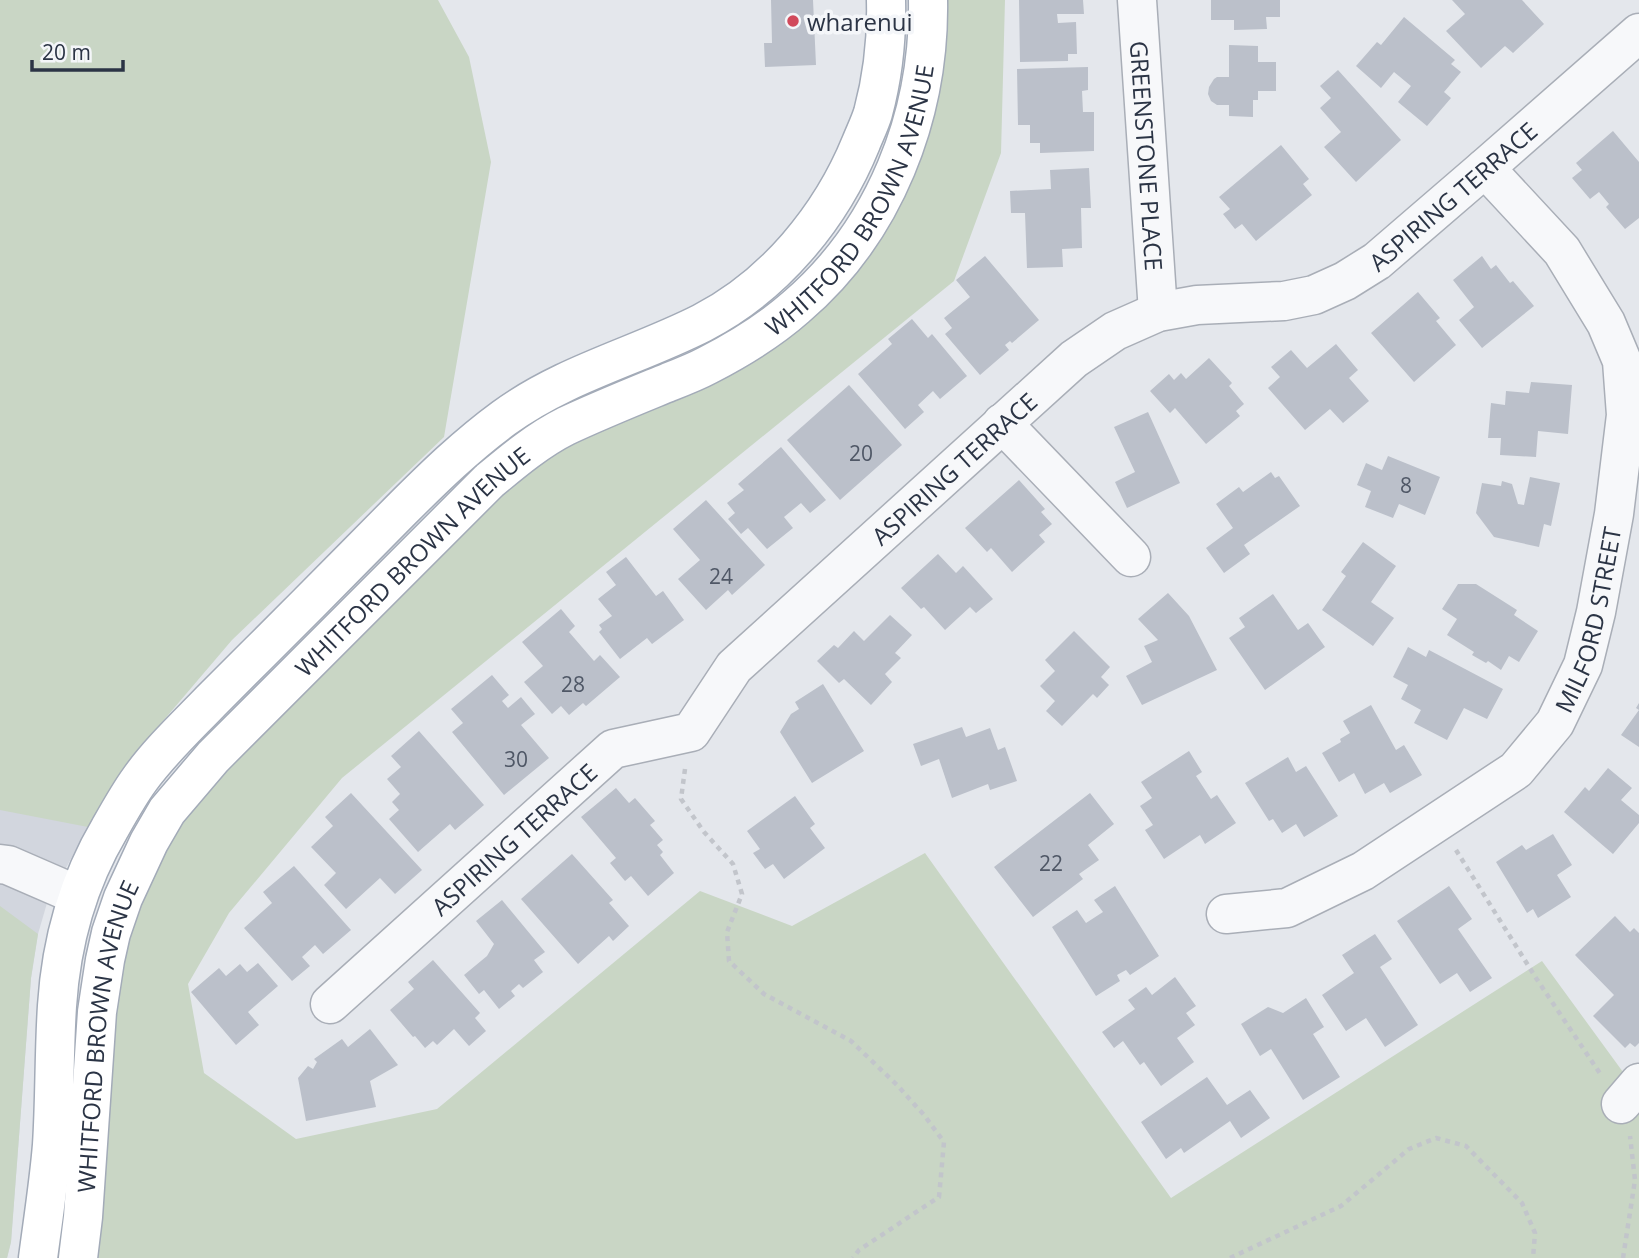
<svg xmlns="http://www.w3.org/2000/svg" width="1639" height="1258" viewBox="0 0 1639 1258" font-family="'Open Sans',sans-serif">
<style>
.built{fill:#d2d6de}
.green{fill:#c9d6c5}
.building{fill:#bbc0ca}
.lines{fill:none;stroke-linecap:round;stroke-linejoin:round}
.minor-casing{stroke:#a9aeb7;stroke-width:41}
.major-casing{stroke:#a3abb8;stroke-width:41}
.path{stroke:#c2c5cb;stroke-width:4.5;stroke-dasharray:5 5;stroke-linecap:butt}
.minor{stroke:#f7f8fa;stroke-width:38}
.major{stroke:#fff;stroke-width:38}
.poi-dot{fill:#d1495b;stroke:#f4f6f9;stroke-width:2.5}
.labels{text-anchor:middle;dominant-baseline:central;stroke-width:7;stroke-linejoin:round;paint-order:stroke}
.number-label{font-size:21px;fill:#4f5766}
.poi-label{font-size:24px;fill:#2b3445;stroke:#f4f6f9;text-anchor:start}
.street-label{font-size:24px;fill:#2b3445;stroke:#f4f6f9}
</style>
<rect width="100%" height="100%" fill="#e4e7ec"/>
<path class="built" d="M0,726l88,101 -41,76 -9,31 -7,44 -20,264 -4,16h-7z"/>
<g class="green">
<path d="M0,0h438l31,57 22,105 -47,275 -212,203 -92,108 -52,79 -88,-17z"/>
<path d="M940,0h65l-4,153 -47,128 -612,497 -113,135 -41,71 16,89 92,66 141,-30 263,-218 92,35 133,-73 246,345 371,-237 97,133v164h-1551l34,-320 60,-124 324,-330 366,-245z"/>
<path d="M0,906l38,28 -7,44 -20,264 -4,16h-7z"/>
</g>
<g class="building">
<path d="M771,0h42l3,65 -51,2 -1,-24h8z"/>
<path d="M1019,0h64l1,14h-27l1,9 18,-1 1,32h-9v7l-48,1z"/>
<path d="M1211,0h69v17h-14l1,12 -33,1v-10h-23z"/>
<path d="M1452,0h70l22,24 -31,29 -8,-7 -24,22 -35,-37 19,-17z"/>
<path d="M1404,17l51,43 -4,4 10,8 -17,20 7,6 -24,28 -29,-24 13,-16 -17,-14 -13,16 -25,-22 21,-24 4,3z"/>
<path d="M1229,45l29,1v16h18v29h-18v9h-5v17l-24,-1v-11h-12l-6,-4 -3,-7 1,-7 5,-8 3,-2h12z"/>
<path d="M1088,67v23l-6,1 1,21h11v39l-54,2v-10h-10v-18h-12l-1,-56z"/>
<path d="M1338,70l63,70 -45,42 -32,-35 17,-15 -21,-24 11,-10 -11,-12z"/>
<path d="M1613,131l26,31v56l-14,11 -19,-22 3,-3 -10,-12 -9,7 -18,-21 10,-8 -6,-7z"/>
<path d="M1281,145l28,34 -6,5 9,11 -56,46 -14,-17 -7,5 -12,-15 7,-5 -11,-12z"/>
<path d="M1089,168l2,40h-10l1,40 -20,1 1,18 -36,1 -2,-55h-14l-1,-22 41,-2 -1,-19z"/>
<path d="M985,256l54,64 -27,23 -2,-2 -5,4 4,5 -29,25 -35,-41 7,-6 -8,-10 26,-21 -14,-17z"/>
<path d="M1482,256l9,13 5,-4 14,18 3,-2 21,25 -52,42 -23,-28 15,-13 -21,-27z"/>
<path d="M1418,292l22,26 -4,3 20,24 -42,37 -43,-49z"/>
<path d="M912,319l16,19 4,-4 35,42 -27,23 -7,-8 -15,14 6,7 -19,17 -47,-55 34,-30 -4,-5z"/>
<path d="M1336,344l22,26 -9,8 20,23 -26,22 -13,-14 -25,21 -37,-42 12,-11 -9,-10 20,-17 16,18z"/>
<path d="M1209,358l23,25 -3,3 15,18 -8,7 4,5 -34,28 -31,-36 -5,5 -20,-22 19,-17 5,6 7,-7 5,6z"/>
<path d="M1531,382l41,3 -4,49 -30,-3 -2,26 -36,-2 1,-17h-13l3,-35 14,2 1,-14 23,2z"/>
<path d="M849,385l53,60 -62,55 -53,-60z"/>
<path d="M1148,412l32,71 -53,25 -12,-26 20,-10 -21,-45z"/>
<path d="M781,447l45,53 -16,13 -9,-10 -17,14 9,11 -26,21 -19,-21 -7,6 -13,-15 7,-6 -8,-10 17,-13 -6,-6z"/>
<path d="M1388,456l52,21 -15,38 -26,-11 -6,14 -28,-11 6,-16 -14,-6 9,-22 16,7z"/>
<path d="M1271,472l4,6 4,-2 21,30 -56,39 6,9 -26,19 -18,-25 27,-20 -17,-24 23,-17 4,5z"/>
<path d="M1530,477l30,6 -9,43 -7,-2 -5,23 -45,-10 -18,-24 6,-30 19,3 1,-5 10,3 6,20 6,1z"/>
<path d="M1019,480l26,29 -4,3 11,12 -13,11 6,7 -33,30 -21,-24 -4,4 -22,-24z"/>
<path d="M706,500l59,65 -33,30 -4,-5 -22,20 -28,-31 22,-19 -27,-31z"/>
<path d="M1363,542l33,24 -25,36 23,16 -21,28 -51,-36 24,-34 -5,-4z"/>
<path d="M938,554l18,19 7,-7 30,33 -17,14 -6,-6 -25,23 -21,-23 -3,2 -20,-21z"/>
<path d="M626,557l30,39 7,-5 21,29 -32,24 -5,-6 -27,21 -21,-27 3,-3 -3,-4 13,-9 -14,-17 18,-14 -10,-13z"/>
<path d="M1458,584h18l41,26 -3,5 24,16 -19,31 -10,-6 -8,14 -13,-9 -2,2 -14,-8 2,-3 -27,-17 10,-16 -15,-10z"/>
<path d="M1168,593l21,23 28,54 -75,35 -16,-29 26,-14 -8,-16 14,-6 -20,-21z"/>
<path d="M1273,594l25,36 10,-7 17,24 -60,43 -36,-52 16,-11 -6,-9z"/>
<path d="M561,609l14,17 -6,6 25,29 6,-6 20,22 -34,29 -3,-3 -14,12 -8,-9 -9,8 -28,-32 19,-16 -21,-24z"/>
<path d="M890,615l22,20 -17,18 6,5 -16,16 7,8 -21,23 -27,-26 -5,4 -22,-22 17,-16 4,3 16,-17 10,10z"/>
<path d="M1074,631l36,36 -9,10 8,8 -12,13 -4,-4 -31,32 -16,-15 9,-10 -15,-15 15,-15 -10,-11z"/>
<path d="M1408,647l18,10 3,-7 74,39 -16,30 -23,-11 -17,32 -33,-17 7,-13 -20,-11 7,-14 -15,-8z"/>
<path d="M492,675l17,20 -7,6 6,7 13,-11 14,17 -14,11 28,33 -45,37 -52,-63 11,-9 -12,-14z"/>
<path d="M823,684l41,67 -52,32 -32,-51 11,-18 8,-5 -4,-7z"/>
<path d="M1639,703v44l-18,-12 18,-25 -3,-2z"/>
<path d="M1371,705l25,45 8,-5 18,30 -32,18 -6,-10 -19,11 -11,-21 -15,9 -17,-29 19,-11 -1,-3 10,-6 -7,-12z"/>
<path d="M962,727l4,10 24,-9 8,22 7,-3 12,34 -27,9 -2,-6 -36,14 -13,-39 -18,7 -8,-22z"/>
<path d="M419,731l65,74 -29,25 -5,-6 -32,28 -29,-33 10,-9 -7,-8 8,-8 -13,-15 14,-12 -10,-11z"/>
<path d="M1189,751l13,21 -6,4 15,23 6,-4 19,28 -31,21 -5,-9 -36,24 -19,-29 8,-5 -13,-19 12,-8 -11,-16z"/>
<path d="M1288,757l8,15 10,-6 32,50 -34,21 -8,-13 -14,9 -9,-14 -4,2 -24,-38z"/>
<path d="M1608,768l24,20 -11,12 18,15v8l-26,31 -49,-42 21,-25 4,4z"/>
<path d="M616,788l13,15 6,-5 20,23 -5,4 13,15 -6,5 6,7 -3,3 14,18 -26,23 -17,-20 -6,5 -15,-18 6,-5 -35,-41z"/>
<path d="M351,793l71,77 -27,24 -15,-16 -34,31 -22,-24 12,-12 -25,-26 22,-21 -8,-9z"/>
<path d="M1090,793l24,31 -26,21 11,15 -20,14 4,5 -50,38 -39,-50z"/>
<path d="M795,796l20,28 -5,4 15,20 -41,31 -11,-15 -8,5 -12,-16 7,-4 -13,-18z"/>
<path d="M1553,834l19,31 -15,10 14,22 -33,21 -5,-9 -6,4 -31,-51 26,-17 4,5z"/>
<path d="M572,854l41,46 -4,3 20,23 -16,15 -4,-5 -31,28 -57,-65z"/>
<path d="M294,866l57,64 -28,24 -8,-9 -13,12 8,9 -18,15 -48,-53 28,-25 -9,-11z"/>
<path d="M1115,886l44,70 -29,19 -4,-5 -9,5 3,6 -24,15 -44,-69 25,-17 9,13 17,-11 -9,-12z"/>
<path d="M1449,886l23,33 -14,10 34,49 -22,14 -13,-19 -17,11 -43,-63z"/>
<path d="M502,900l43,52 -11,8 9,12 -20,16 -4,-4 -8,7 4,5 -16,13 -15,-19 -5,4 -15,-19 23,-19 7,-12 -18,-23z"/>
<path d="M1615,916l15,16 4,-4 5,5v110l-4,4 -5,-4 -5,5 -32,-32 21,-21 -39,-40z"/>
<path d="M1375,934l17,25 -12,8 38,58 -33,22 -19,-29 -20,13 -24,-36 32,-22 -12,-18z"/>
<path d="M433,960l47,53 -5,5 11,13 -17,15 -15,-17 -17,16 -4,-4 -8,7 -10,-12 -2,1 -23,-27 24,-21 -6,-7z"/>
<path d="M258,963l20,23 -30,26 11,13 -23,20 -45,-53 28,-24 7,8 14,-12 7,8z"/>
<path d="M1175,977l21,29 -10,7 9,12 -18,13 17,24 -33,24 -17,-24 -4,3 -17,-24 -9,7 -12,-16 33,-23 -7,-9 18,-13 6,8z"/>
<path d="M1306,998l18,29 -11,7 27,43 -37,23 -32,-51 -11,7 -19,-32 27,-17 15,6z"/>
<path d="M370,1029l28,36 -28,16 6,26 -70,14 -8,-43 10,-12 5,3 4,-7 -3,-3 28,-20 6,8z"/>
<path d="M1207,1077l20,28 23,-15 20,28 -29,20 -11,-17 -46,32 -3,-5 -15,11 -25,-37z"/>
</g>
<g class="lines">
<g class="minor-casing">
<g id="minor">
<path id="s1" d="M1137,0l21,312"/>
<path d="M1002,423l129,134"/>
<path d="M0,864l8,1 69,30"/>
<path id="s2" d="M1226,914l61,-6 76,-37 153,-101 39,-47 28,-58 13,-53 18,-98 12,-99 -4,-54 -16,-38 -44,-72 -77,-83"/>
<path id="s3" d="M330,1004l283,-255 78,-17 43,-65 340,-308 41,-28 43,-19 39,-7 87,-4 30,-6 31,-14 32,-20 108,-93 154,-135"/>
<path d="M1621,1104l18,-21"/>
</g>
</g>
<g class="major-casing">
<g id="major">
<path d="M38,1258c5,-38 11,-76 14,-113 3,-46 2,-93 5,-139 4,-63 21,-124 53,-178 9,-16 19,-34 30,-49 20,-28 47,-53 71,-78 33,-33 65,-65 98,-98 31,-31 61,-62 92,-93 33,-33 66,-65 103,-92 60,-44 133,-62 198,-95 72,-37 129,-106 159,-180 4,-10 9,-20 12,-30 10,-37 14,-75 13,-113"/>
<path id="s4" d="M78,1258l5,-41 14,-205 8,-52 6,-27 12,-35 26,-56 18,-31 46,-54 276,-276c24,-20 49,-41 77,-55 34,-16 69,-30 103,-44 13,-5 26,-10 39,-17 31,-16 62,-35 88,-58 89,-76 134,-192 132,-307"/>
</g>
</g>
<g class="path">
<path d="M685,769l-4,30 23,33 29,32 9,30 -15,38 2,29 35,33 87,47 46,44 27,30 20,27 -5,55 -80,53 -6,8"/>
<path d="M1456,850l80,128 65,97"/>
<path d="M1230,1258l111,-52 68,-57 27,-11 30,8 56,57 13,30 -2,25"/>
<path d="M1623,1258l12,-78 -5,-44"/>
</g>
<use href="#minor" class="minor"/>
<use href="#major" class="major"/>
</g>
<circle class="poi-dot" cx="793" cy="21" r="7"/>
<g class="labels">
<g class="number-label">
<text x="861" y="453">20</text>
<text x="1406" y="485">8</text>
<text x="721" y="576">24</text>
<text x="573" y="684">28</text>
<text x="516" y="759">30</text>
<text x="1051" y="863">22</text>
</g>
<g class="poi-label">
<text x="807" y="21">wharenui</text>
</g>
<g class="street-label">
<text stroke="none"><textPath href="#s1" startOffset="156">GREENSTONE PLACE</textPath></text>
<text stroke="none"><textPath href="#s4" startOffset="1400">WHITFORD BROWN AVENUE</textPath></text>
<text stroke="none"><textPath href="#s3" startOffset="1423">ASPIRING TERRACE</textPath></text>
<text stroke="none"><textPath href="#s3" startOffset="835">ASPIRING TERRACE</textPath></text>
<text stroke="none"><textPath href="#s4" startOffset="812">WHITFORD BROWN AVENUE</textPath></text>
<text stroke="none"><textPath href="#s2" startOffset="500">MILFORD STREET</textPath></text>
<text stroke="none"><textPath href="#s3" startOffset="247">ASPIRING TERRACE</textPath></text>
<text stroke="none"><textPath href="#s4" startOffset="224">WHITFORD BROWN AVENUE</textPath></text>
</g>
</g>
<path d="M32 60v10h91v-10" fill="none" stroke="#2b3445" stroke-width="3.5"/>
<text x="42" y="60" font-size="21" fill="#2b3445" stroke="#f4f6f9" stroke-width="5" paint-order="stroke">20 m</text>
</svg>
